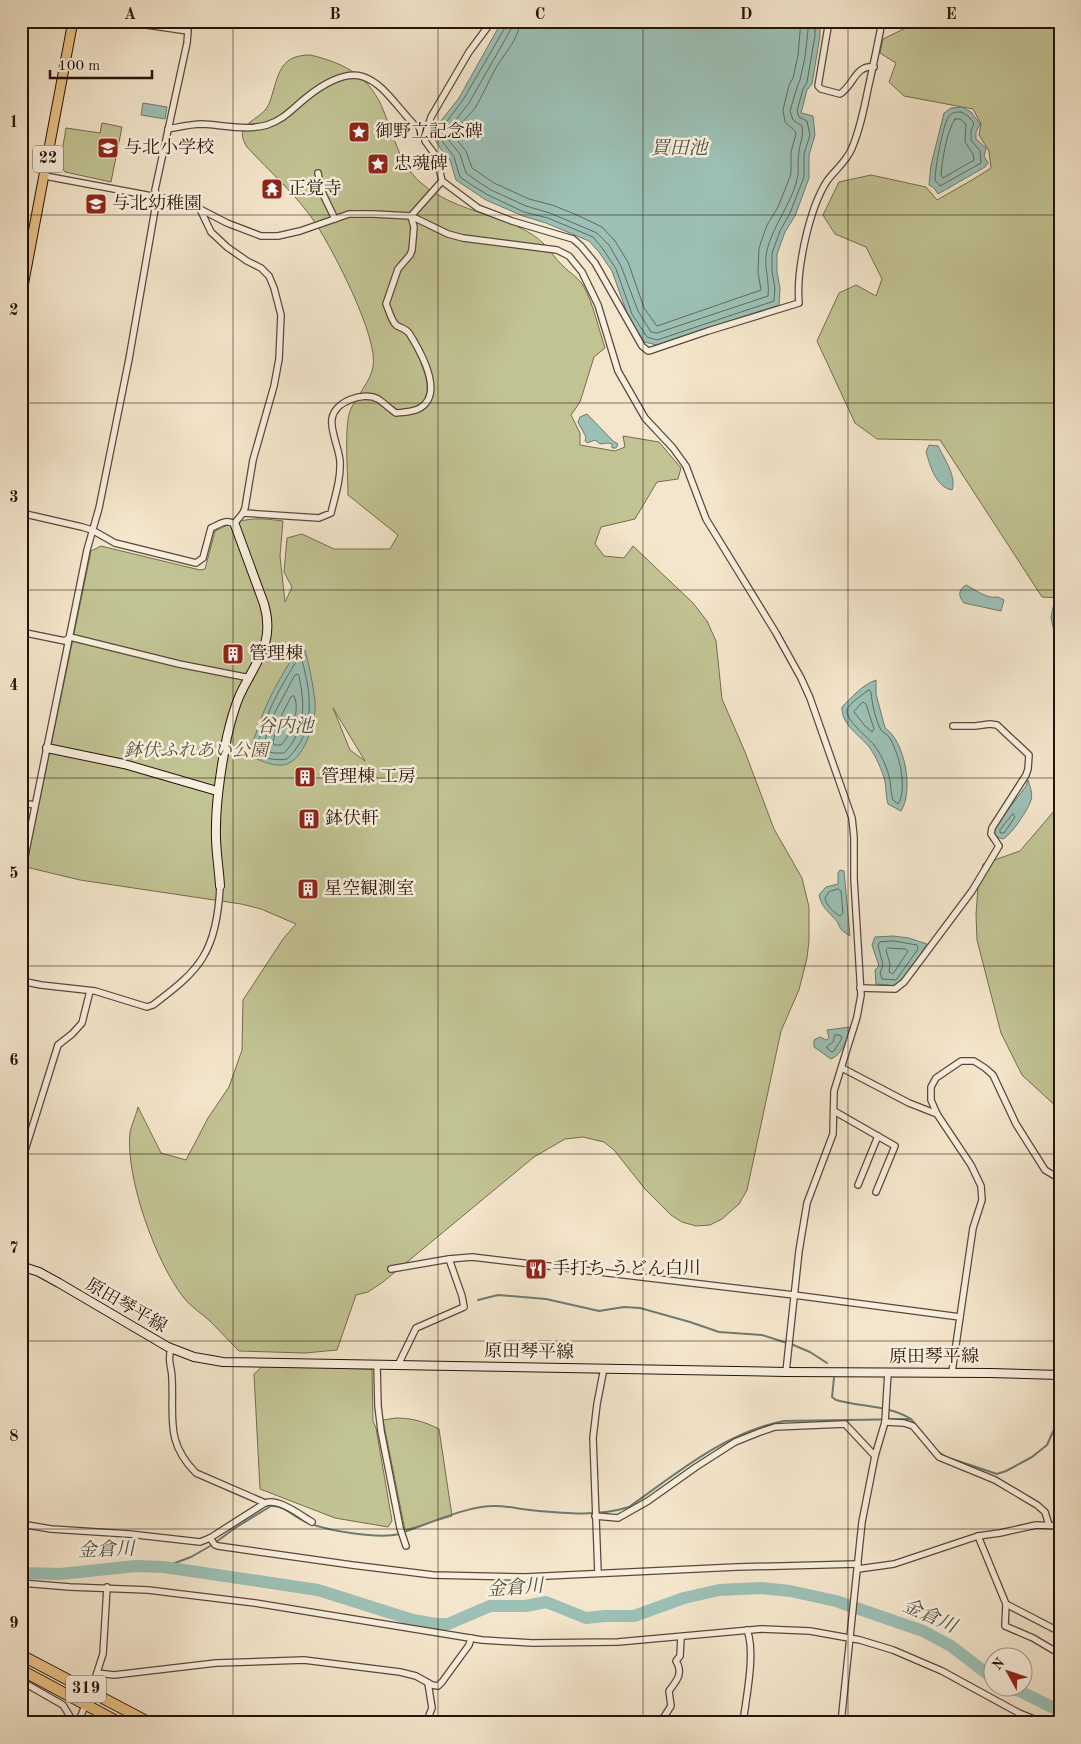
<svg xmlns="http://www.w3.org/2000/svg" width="1081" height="1744" viewBox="0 0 1081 1744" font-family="'Old Standard TT','Noto Serif JP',serif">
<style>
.green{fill:#c2c393;stroke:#746b4e;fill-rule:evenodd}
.water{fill:#9cc0b5;stroke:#6d7b70}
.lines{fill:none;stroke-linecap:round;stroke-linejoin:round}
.shore{stroke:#616a5e;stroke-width:1}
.stream{stroke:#6d7b70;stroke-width:2}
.river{stroke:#9cc0b5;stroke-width:12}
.street-casing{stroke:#5a4839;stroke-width:8}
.secondary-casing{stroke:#261308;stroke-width:10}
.primary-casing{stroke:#261308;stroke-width:11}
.highway-casing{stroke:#261308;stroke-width:12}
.street{stroke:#f8efde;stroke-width:5.5}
.secondary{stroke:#f8efde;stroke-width:8}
.primary{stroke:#eac386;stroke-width:9}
.highway{stroke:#eac386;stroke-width:10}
.grid{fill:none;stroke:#261308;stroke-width:1;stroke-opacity:0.55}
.labels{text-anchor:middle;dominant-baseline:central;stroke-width:5;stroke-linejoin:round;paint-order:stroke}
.shield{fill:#f8efde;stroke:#655548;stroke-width:1}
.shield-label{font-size:16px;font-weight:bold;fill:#261308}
.poi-label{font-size:18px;fill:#261308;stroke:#f8efde;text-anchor:start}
.park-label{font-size:18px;font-style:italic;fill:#5d5139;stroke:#f8efde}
.street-label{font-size:18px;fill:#261308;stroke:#f8efde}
.water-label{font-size:19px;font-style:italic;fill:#4f5045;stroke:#f8efde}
.neatline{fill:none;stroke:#261308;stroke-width:2}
.grid-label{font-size:16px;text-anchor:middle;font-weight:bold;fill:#261308}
</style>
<rect width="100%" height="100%" fill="#f4e6cc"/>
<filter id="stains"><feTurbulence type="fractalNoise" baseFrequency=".004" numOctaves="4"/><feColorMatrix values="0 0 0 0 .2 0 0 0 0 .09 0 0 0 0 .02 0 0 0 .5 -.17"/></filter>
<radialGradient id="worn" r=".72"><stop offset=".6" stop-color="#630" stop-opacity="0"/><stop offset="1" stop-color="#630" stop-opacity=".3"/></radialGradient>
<g class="green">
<path d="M920,21h140v577l-18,-1 -102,-157 -63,-1 -22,-16 -38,-82 22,-48 17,-8 20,11 6,-17 -16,-32 -31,-13 -12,-19 16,-33 32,-7 55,12 11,13 35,-20 19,-12 -2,-17 -10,-16 2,-11 -8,-15 -69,-13 -15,-14 7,-19 -16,-10 3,-14z"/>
<path d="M310,55c35,8 61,22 74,57 10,25 16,52 36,70 22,20 53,28 79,37 14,5 33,13 44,24 7,6 12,16 20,23 6,6 17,13 21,21 9,16 15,43 21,61l-11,9 -14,45 -9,13 9,18v12l35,6 10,-4 -2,-11 36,6 22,26 -3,11 -21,3 -22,37 -34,8 -6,17 9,12 20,2 9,-12 60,57 14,18 9,20 6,58 23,53 29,77 28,49 7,29v34l-2,17 -8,32 -18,41 -34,159 -8,14 -17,15 -12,6 -14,1 -14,-4 -11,-7 -26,-26 -31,-39 -10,-8 -21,-5 -18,2 -31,18 -151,125 -15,10 -12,3 -19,55 -32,3 -66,-2c-10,-10 -19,-20 -29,-30 -9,-8 -19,-14 -26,-23 -28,-35 -59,-121 -54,-166 2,-8 6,-17 8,-25l23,46 25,7 22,-42 21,-31 13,-37 1,-50 40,-61 13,-15 -35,-15 -20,-5 -161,-24 -54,-13 65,-316 10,-5 99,24 5,-1 10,-38c26,-13 39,-14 68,-10l-3,35 5,46 7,-15 -8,-15 3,-34 15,-4 32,15h56l8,-14 -50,-40c0,-21 -4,-67 2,-84 6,-15 20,-28 23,-44 6,-29 -40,-117 -57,-143 -19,-29 -46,-52 -69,-77 -14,-22 7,-24 19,-38 3,-4 5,-10 6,-14 7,-24 10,-40 38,-40zM333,708l32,53 -15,-11z"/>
<path d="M102,123l20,4 -11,55 -46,-10 -5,-8 6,-36 34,5z"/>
<path d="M1060,804v306l-38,-35 -21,-42 -24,-93 -1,-26 2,-27 5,-23 37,-13z"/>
<path d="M263,1366l109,3 1,52 3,7 15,87 1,6 -4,6 -53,-9 -75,-29 -6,-115z"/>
<path d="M396,1418c17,0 29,4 43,11l13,87 -47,14 -22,-110z"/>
</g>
<g class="water">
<path d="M502,21h318v15l-8,48 -5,6 -6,23 12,3 2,19 -6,20v23l-14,38 -10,16 -8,22v18l3,16 -1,17 -122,40 -13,-3 -16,-26 -16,-45 -13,-19 -10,-11 -43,-18 -23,-7 -37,-16 -30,-20 -6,-20 -10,-12 -6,-10 2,-11 23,-29z"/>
<path d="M143,103l24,4 -2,12 -24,-4z"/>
<path d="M962,107l9,5 9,12 -4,8v7l10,9 -2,8 4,7 -3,4 -47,27 -4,-6 -5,-3 2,-20 13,-52 7,-5z"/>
<path d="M587,414l26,27 5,3 -2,4h-4v-4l-4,-1 -8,1 -5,-4 -8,3 -2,-2 1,-4 -8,-15 2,-5z"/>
<path d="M929,445l9,1c6,12 19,31 14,44 -16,-3 -22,-24 -26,-38z"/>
<path d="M966,585c10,5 20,14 32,12l6,3 -3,11 -37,-8c-6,-7 -6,-13 2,-18z"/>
<path d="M1054,603h6v59l-9,-45z"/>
<path d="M298,649l7,1 1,4c4,15 7,31 9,47 2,17 -9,54 -26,62 -11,6 -28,-2 -38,-7 -1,-7 2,-15 5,-23 9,-30 25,-57 42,-84z"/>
<path d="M876,680v14l9,34c20,13 29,63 16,83l-13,-7c-2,-8 -2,-16 -3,-23 -3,-11 -9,-24 -15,-33 -10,-13 -29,-23 -28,-41 10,-10 20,-22 34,-27z"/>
<path d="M1028,780c2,6 5,14 3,20 -3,10 -19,34 -28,39l-8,-3 -1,-4 1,-5 31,-41z"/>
<path d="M840,870l4,1 6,65c-14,-8 -8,-10 -16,-18 -7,-7 -13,-13 -15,-23l7,-8 12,-3v-11z"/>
<path d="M893,936l16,2 18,6 -24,37 -6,5 -21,-2 -1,-14 4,-4 -7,-21 3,-8z"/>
<path d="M850,1027c-2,11 -8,28 -19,32l-17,-12v-7l6,-3 6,3 3,-2 -2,-8z"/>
</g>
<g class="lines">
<g class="shore">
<path d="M506,21v5l-43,74 -22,29 -1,9 14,19 6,20 13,9 15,9 36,17 24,6 45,19 10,12 13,20 16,45 15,23 10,3 117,-39 1,-13 -3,-16v-19l8,-22 10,-18 14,-36v-23l6,-19 -3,-14 -8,-4 -2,-6 6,-22 4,-7 8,-46v-15"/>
<path d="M513,21l-2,8 -42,74 -22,28 -1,6 14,17 6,19 11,8 14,9 35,16 24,7 47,20 12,12 12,21 17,45 13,21 6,1 111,-37c2,-15 -5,-30 -1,-46 6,-25 27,-50 31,-75 1,-7 -1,-15 1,-23 1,-10 5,-16 3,-26l-9,-6 -3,-9 7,-24 3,-7 5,-23 4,-36"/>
<path d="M520,21c0,16 -15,32 -23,45 -8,14 -14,29 -22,42 -7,9 -18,18 -21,28l12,15 6,17 22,15 35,16 23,6 25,10 25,12 13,14 13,21 16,46 13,18 104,-36 -3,-18 1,-24 8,-23 11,-18 13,-33v-22l5,-18 -1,-3 -10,-9 -2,-12 6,-25 4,-7 5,-23 3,-34"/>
<path d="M961,112l7,4 6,7 -3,8v9l9,11 1,12 -41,23 -5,-6c0,-11 8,-59 15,-65 3,-3 7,-3 11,-3z"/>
<path d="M955,119h5l6,5 -1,18 8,12 1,6 -31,18 -2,-3c1,-14 6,-45 14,-56z"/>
<path d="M301,658c3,7 4,16 6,23 5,30 3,56 -20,78 -9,2 -26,0 -31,-8 8,-34 23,-63 42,-92z"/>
<path d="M295,675l3,-1 1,2c6,29 7,54 -15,77h-11l-8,-3 -2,-3 8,-27z"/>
<path d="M869,690l2,2c1,11 4,27 10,38 2,3 6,4 8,7 10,15 19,52 9,67l-5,-4c-2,-6 -2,-12 -3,-19 -2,-12 -9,-27 -16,-36 -6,-8 -27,-23 -27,-34 -1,-5 17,-18 22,-21z"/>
<path d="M294,696c7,13 -3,39 -13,49h-7l-1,-3 5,-20 13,-25z"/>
<path d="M863,702l3,2 8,25 -2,3 -7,-6 -11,-14z"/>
<path d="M1013,814l2,3 -11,16h-4v-3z"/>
<path d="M838,889l3,2 2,22 -3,3c-6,-3 -14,-11 -15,-18l4,-6z"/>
<path d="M894,941l23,4 1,4 -22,31 -14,-1 -2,-6 3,-8 -5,-20 2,-3z"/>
<path d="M888,948l18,1 2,2 -15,23 -4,-2 1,-8 -4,-14z"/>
<path d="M835,1035h5l2,3 -8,13 -2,1 -6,-5 7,-5z"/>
</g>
<g class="stream">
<path d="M478,1300l20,-5 48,4 53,12 25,-4 16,1 50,14 29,10 43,3 25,8"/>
<path d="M791,1344l19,8 17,11"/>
<path d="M834,1378l-2,19 4,3c24,7 53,5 75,19"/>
<path d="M1060,1386l-3,6 3,13"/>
<path d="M937,1451l9,6"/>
<path d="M952,1459l45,15 9,-3 26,-14 15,-12 13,-29"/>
<path d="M404,1532c27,-9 60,-25 88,-26 13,-1 25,3 38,4 32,3 68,7 99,-3 47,-33 96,-75 155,-86l127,-2 17,21"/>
<path d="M216,1542l19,-14 36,-22c13,-1 23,11 35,16 21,9 72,17 93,12"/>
<path d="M164,1567l27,-10 21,-12"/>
</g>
<g class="river">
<path d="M21,1573l39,1 76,-8 28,1 154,23 95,30 23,4h12l42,-18h36l20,-4 40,16 19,-2h29l50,-18 35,-8 42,-2 29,3 46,10 87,30 28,15 43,33"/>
<path d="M1009,1686l51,25"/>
</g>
<g class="street-casing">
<g id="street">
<path d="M829,21l-11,65 3,3 19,5c14,-9 15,-29 34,-27"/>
<path d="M168,129c11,-2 23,-5 34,-5 21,1 45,7 65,1 17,-5 27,-18 40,-28 64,-51 75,-2 118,39v5l8,11 5,11 4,18 36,27 34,13 61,18 8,7 14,17 47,83 6,5 4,-1 56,-19 91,-28c-3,-33 10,-94 28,-122 8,-11 20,-20 25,-33 8,-19 12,-39 16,-59 5,-23 10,-45 14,-68"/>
<path d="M425,136l6,-19 38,-65 23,-31"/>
<path d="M318,173l3,17 14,29"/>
<path d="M45,176l128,24 23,7 31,16 34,13h17l22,-5 49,-17h24l38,2 37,18 15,4 94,12 12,6 13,16 16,33 20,66 27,47 28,30 13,18 20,53 70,114 25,45 9,20 42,120 2,19v42l7,116 -4,22 -23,74 -1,43 -26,69 -8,48 -13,121"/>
<path d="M200,209l11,23 16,15 20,14 14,7 8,8 5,12 7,27 -2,44 -5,27 -21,74 -8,48 -2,5 -9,11"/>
<path d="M21,513l61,14 10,3 23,13 81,20 7,-5 8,-30c9,-4 16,-10 24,-3"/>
<path d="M243,513l76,5 12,-5c4,-17 10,-34 9,-52 -1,-13 -10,-30 -8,-42 2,-17 31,-28 46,-20 6,4 12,10 18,14 9,-1 22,-1 29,-9 16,-17 -6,-55 -16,-71 -4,-5 -9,-5 -13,-8 -5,-5 -7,-15 -10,-21l12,-35 12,-14 2,-5 2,-23 -3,-11 31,-35"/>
<path d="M21,632l44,9 5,-4"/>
<path d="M70,637l109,27 71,14"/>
<path d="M21,803l14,2"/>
<path d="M21,885l5,-34 61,-301 12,-42 30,-149 28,-161 -2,-8 32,-147 1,-12 -69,-10"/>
<path d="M21,981l20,4 54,6 52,16 6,-2c18,-14 39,-29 50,-48 13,-21 16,-48 17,-71"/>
<path d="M860,988l35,1 9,-7 68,-91 27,-45 -8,-12 1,-6 34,-53 2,-6 1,-14 -32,-30 -7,-1 -15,2h-22"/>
<path d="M842,1068l67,35 28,11"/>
<path d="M834,1111l61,35 -19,46"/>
<path d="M21,1163l37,-118 14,-11 10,-11 8,-32"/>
<path d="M858,1185l20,-49"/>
<path d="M391,1269l58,-10 23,-2 322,38 166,22"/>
<path d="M171,1348c-4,16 1,17 1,31 2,39 -7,63 24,94l69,30"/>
<path d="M377,1364l1,42 3,25 19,97 6,18"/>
<path d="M398,1365l18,-37 48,-21 -2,-11 -13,-37"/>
<path d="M952,1372l21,-144 9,-28 -1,-14 -10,-21 -34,-51 -6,-14v-13l5,-9 25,-17h13l11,7 8,7 23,49 29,46 15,9"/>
<path d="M885,1422l19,1 9,3 26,31 56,23 42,25 8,7 4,13"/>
<path d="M595,1516l23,2 30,-17 48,-34 39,-25 25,-10 15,-5 70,-3 30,32"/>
<path d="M21,1524l30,5 78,5 71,8 10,-4 55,-35c14,-5 35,12 47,19"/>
<path d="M978,1536l28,68 54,28"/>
<path d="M210,1538l5,7 3,1 134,19 81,10 43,1 49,1 212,-10 121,-3"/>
<path d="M858,1569l36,-5 84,-28 22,-3 36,-8 24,1"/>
<path d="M598,1573l-5,-135 4,-34 7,-36"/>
<path d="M21,1583l49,4 78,3 41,5 66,8 227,37 50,3 86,-1 143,-13 49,2 50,9 33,10 49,21 77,42 25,10"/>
<path d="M1006,1604l-1,22 28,12 27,16"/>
<path d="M681,1637l-1,19 -4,5c8,13 0,20 -7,30l2,15 -7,11v3l7,2 27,-3 31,4"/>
<path d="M97,1673l17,2 102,-12 88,-3 96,12 16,4 16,9 6,1 4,-4 27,-37 2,-7"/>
<path d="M21,1681l42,24 11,18"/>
<path d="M78,1723l13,-32 12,-37 4,-67"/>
<path d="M426,1723l6,-15 -4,-25"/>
<path d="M743,1723c3,-25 13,-71 4,-93"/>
<path d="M841,1723l21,-201 13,-66 10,-34 3,-50"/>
</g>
</g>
<g class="secondary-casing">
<g id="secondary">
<path d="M47,748l77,16 93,27"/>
<path d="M220,886c-1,-19 -5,-39 -4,-58 0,-31 5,-60 11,-91 3,-13 7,-28 12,-40 15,-34 37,-52 25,-93l-29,-79"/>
<path d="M21,1266l18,6 20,11 109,64 26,10 29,5 563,10 204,1 70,2"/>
</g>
</g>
<g class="primary-casing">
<path id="primary" d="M21,297l52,-276"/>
</g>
<g class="highway-casing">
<g id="highway">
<path d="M21,1655l129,68"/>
<path d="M21,1670l99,53"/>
</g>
</g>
<use href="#street" class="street"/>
<use href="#secondary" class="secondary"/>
<use href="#primary" class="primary"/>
<use href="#highway" class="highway"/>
</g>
<path class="grid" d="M233,21v1702M438,21v1702M643,21v1702M848,21v1702M21,215h1039M21,403h1039M21,590h1039M21,778h1039M21,966h1039M21,1154h1039M21,1341h1039M21,1529h1039"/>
<defs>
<g id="sight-square" transform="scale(1.125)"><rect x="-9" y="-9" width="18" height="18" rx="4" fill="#8f2418" stroke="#f8efde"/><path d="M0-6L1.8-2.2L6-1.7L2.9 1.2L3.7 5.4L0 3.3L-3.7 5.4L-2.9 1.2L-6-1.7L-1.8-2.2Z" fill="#fff"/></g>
<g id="school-square" transform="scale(1.125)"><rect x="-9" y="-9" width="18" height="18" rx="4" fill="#8f2418" stroke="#f8efde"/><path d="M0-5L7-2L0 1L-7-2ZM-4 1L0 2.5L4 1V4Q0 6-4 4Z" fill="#fff"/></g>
<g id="temple-square" transform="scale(1.125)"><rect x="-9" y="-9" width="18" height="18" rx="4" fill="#8f2418" stroke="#f8efde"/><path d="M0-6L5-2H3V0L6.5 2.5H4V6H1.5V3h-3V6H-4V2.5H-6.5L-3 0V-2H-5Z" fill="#fff"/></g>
<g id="building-square" transform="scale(1.125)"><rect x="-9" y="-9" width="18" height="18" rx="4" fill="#8f2418" stroke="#f8efde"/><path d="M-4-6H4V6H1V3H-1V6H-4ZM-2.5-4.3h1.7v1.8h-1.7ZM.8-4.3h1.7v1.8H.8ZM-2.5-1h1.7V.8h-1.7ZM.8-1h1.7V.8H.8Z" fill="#fff"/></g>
<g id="restaurant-square" transform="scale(1.125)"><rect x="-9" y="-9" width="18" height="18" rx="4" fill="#8f2418" stroke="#f8efde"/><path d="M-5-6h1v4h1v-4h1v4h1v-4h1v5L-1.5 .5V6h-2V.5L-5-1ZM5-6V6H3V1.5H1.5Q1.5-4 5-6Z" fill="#fff"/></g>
</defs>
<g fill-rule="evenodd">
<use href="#sight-square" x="359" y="132"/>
<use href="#school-square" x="108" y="148"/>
<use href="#sight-square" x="378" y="164"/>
<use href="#temple-square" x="272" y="189"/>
<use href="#school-square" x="96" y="204"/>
<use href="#building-square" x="233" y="654"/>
<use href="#building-square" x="305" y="777"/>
<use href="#building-square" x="309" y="819"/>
<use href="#building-square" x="308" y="889"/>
<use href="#restaurant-square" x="536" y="1269"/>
</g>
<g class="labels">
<g class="shield">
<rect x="33" y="145.5" width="30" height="27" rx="4"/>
<rect x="66" y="1675.5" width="40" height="27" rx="4"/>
</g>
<g class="shield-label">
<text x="48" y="159">22</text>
<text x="86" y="1689">319</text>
</g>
<g class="poi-label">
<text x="375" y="132">御野立記念碑</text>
<text x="124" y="148">与北小学校</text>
<text x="394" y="164">忠魂碑</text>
<text x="288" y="189">正覚寺</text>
<text x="112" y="204">与北幼稚園</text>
<text x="249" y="654">管理棟</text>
<text x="321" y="777">管理棟 工房</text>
<text x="325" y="819">鉢伏軒</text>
<text x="324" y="889">星空観測室</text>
<text x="552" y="1269">手打ち うどん白川</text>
</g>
<g class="park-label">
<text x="196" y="751">鉢伏ふれあい公園</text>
</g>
<g class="street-label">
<text transform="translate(126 1306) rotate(30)">原田琴平線</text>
<text transform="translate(529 1352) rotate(1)">原田琴平線</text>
<text x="934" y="1357">原田琴平線</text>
</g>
<g class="water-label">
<text x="679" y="149">買田池</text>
<text x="285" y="727">谷内池</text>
<text transform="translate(106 1551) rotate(-2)">金倉川</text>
<text transform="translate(515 1589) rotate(-4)">金倉川</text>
<text transform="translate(929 1617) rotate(24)">金倉川</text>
</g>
</g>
<rect width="1081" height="1744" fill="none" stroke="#f4e6cc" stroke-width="55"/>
<g transform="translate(1008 1672) rotate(310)"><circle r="24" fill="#f8efde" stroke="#a49788"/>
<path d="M0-4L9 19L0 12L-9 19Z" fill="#8f2418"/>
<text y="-8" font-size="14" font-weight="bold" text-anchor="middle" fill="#261308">N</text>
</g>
<path d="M50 70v8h102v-8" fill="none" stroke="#261308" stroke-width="2.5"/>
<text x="58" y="70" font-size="15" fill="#261308" stroke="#f8efde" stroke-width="4" paint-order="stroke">100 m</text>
<rect x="28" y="28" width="1026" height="1688" class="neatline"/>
<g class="grid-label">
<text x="130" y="19">A</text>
<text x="335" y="19">B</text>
<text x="540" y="19">C</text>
<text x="746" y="19">D</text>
<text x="951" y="19">E</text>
<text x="14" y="127">1</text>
<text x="14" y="315">2</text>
<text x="14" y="502">3</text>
<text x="14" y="690">4</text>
<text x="14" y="878">5</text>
<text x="14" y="1065">6</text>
<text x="14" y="1253">7</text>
<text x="14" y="1441">8</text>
<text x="14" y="1628">9</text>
</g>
<rect width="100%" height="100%" filter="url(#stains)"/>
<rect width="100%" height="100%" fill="url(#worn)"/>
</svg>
